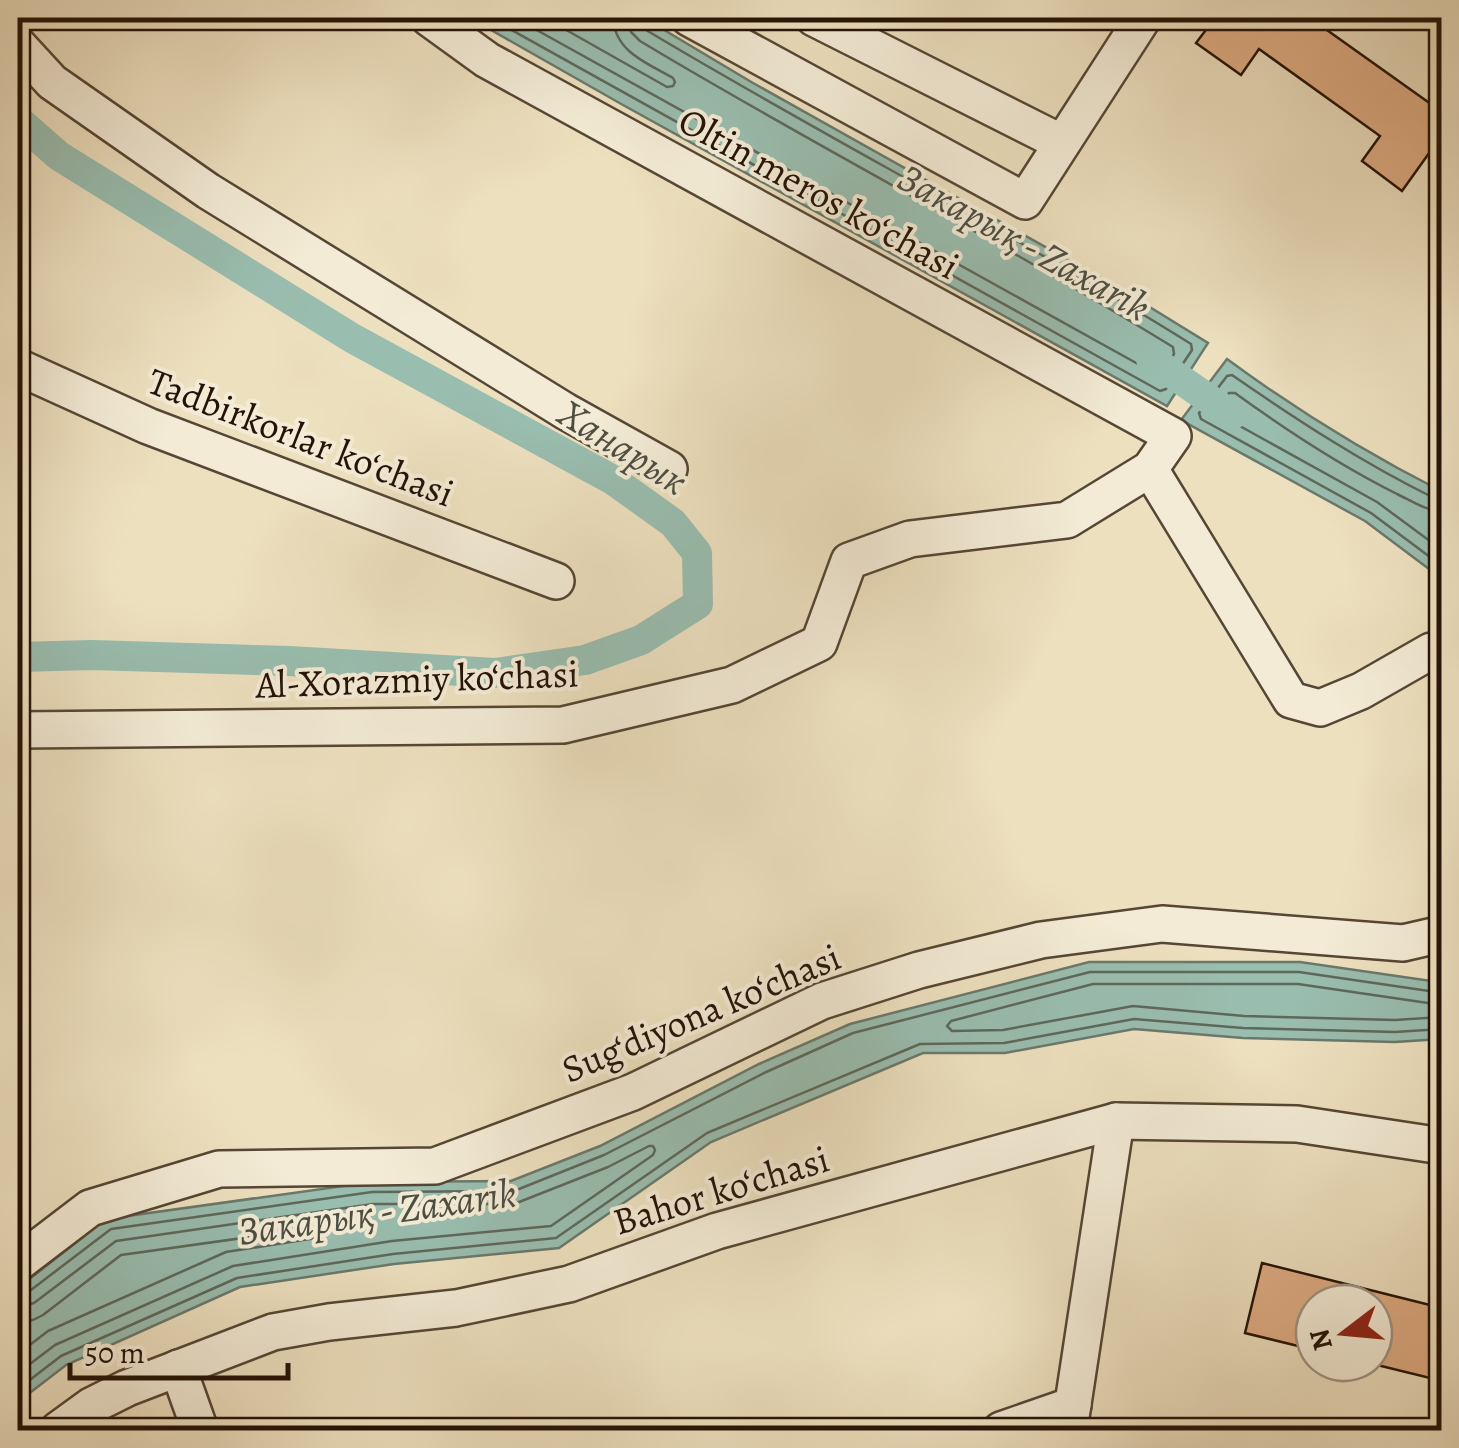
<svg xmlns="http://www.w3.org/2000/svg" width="1459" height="1448" viewBox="0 0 1459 1448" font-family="Alegreya,serif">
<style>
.water{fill:#99bdaf;stroke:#6a796c;stroke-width:2.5}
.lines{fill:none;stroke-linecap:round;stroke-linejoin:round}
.shore{stroke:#5e685b;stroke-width:2.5}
.canal{stroke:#99bdaf;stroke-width:30}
.building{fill:#dfac83;stroke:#241207;stroke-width:2.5}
.minor-casing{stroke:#564635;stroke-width:40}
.minor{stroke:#f3ebd5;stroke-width:35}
.labels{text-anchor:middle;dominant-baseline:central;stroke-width:8;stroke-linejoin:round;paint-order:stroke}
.street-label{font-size:38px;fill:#241207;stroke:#f3ebd5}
.water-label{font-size:40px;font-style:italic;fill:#4d4e42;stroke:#f3ebd5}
</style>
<rect width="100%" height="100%" fill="#ede0bf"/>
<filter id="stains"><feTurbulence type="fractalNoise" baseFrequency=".002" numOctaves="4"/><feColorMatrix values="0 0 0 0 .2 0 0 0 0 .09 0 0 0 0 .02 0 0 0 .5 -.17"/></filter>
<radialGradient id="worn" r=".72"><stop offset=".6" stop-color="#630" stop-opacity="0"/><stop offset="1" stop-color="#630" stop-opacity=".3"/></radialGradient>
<g class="water">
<path d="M470,18h174l109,65 369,207 86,53 -41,63 -544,-301z"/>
<path d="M1227,359c68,50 139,94 214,132v87l-76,-57 -184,-101z"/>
<path d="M1089,962h211l131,19 10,-4v62l-46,3 -152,-4 -109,-9 -129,24h-82l-212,89 -152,106 -165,16 -154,23 -174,78 -48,37v-114l88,-69 266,-37 139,-1 89,-35 159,-82 91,-40z"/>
</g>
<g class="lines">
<g class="shore">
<path d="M490,18l670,373 6,-2 26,-39 -1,-6c-178,-111 -365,-206 -545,-314l-4,-5 -1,-7"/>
<path d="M515,18l641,356 6,-1 12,-19 -1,-7c-174,-107 -357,-200 -533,-306l-9,-9 -3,-14"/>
<path d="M545,18l122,69 6,-1 2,-4 -2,-4c-26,-15 -58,-26 -60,-60"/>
<path d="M1442,499l-8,-1c-71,-35 -137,-78 -202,-123l-5,1 -28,37 2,6 170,94 71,53"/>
<path d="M1442,511c-16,0 -30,-10 -45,-17 -56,-28 -111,-64 -162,-101h-6l-11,16 2,6 157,87 65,48"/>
<path d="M1442,1001l-14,2 -130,-19h-205l-142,37 -4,5 5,5 51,-1 130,-24 111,10 151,4 47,-3"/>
<path d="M18,1295l9,-2 84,-64 261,-37 142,-1 90,-36 160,-82 89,-40 237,-61h209l130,19 13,-3"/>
<path d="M18,1307l16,-4 82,-62 257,-37h141l94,-37 41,-21h4l2,4 -2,5 -102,71 -159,15 -159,25 -178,79 -37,28"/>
<path d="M18,1322l15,-2 10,-5 78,-60 193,-27 6,3 -4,7 -90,14 -178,79 -30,23"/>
<path d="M18,1389l43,-33 176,-78 156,-24 163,-16 151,-105 213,-89 84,-1 130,-24 109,9 152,4 47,-3"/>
</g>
<g class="canal">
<path d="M18,120l41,36 293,182 261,142 60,43 24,30 1,51 -57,36 -56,20 -90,13 -206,-12 -197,-6 -74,2"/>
<path d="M1151,359l81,56"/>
</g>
</g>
<g class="building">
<path d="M1215,18h95l132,94v23l-40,56 -40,-30 18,-25 -121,-87 -18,26 -45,-32z"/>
<path d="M1262,1263l180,45v73l-73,-18h5v-60h-60v47l-69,-17z"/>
</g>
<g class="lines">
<g class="minor-casing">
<g id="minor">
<path d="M689,18l336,183 118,-183"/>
<path d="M814,18l248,125"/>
<path d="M18,45l34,37 156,109 357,220 104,58"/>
<path d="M18,367l130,59 408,155"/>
<path d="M1150,469l141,231 29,8 41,-17 70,-40"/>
<path d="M18,730l545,-5 169,-40 87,-42 30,-82 61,-22 157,-19 83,-51 23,-33 -686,-376 -58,-42"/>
<path d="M18,1263l72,-55 129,-39 216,-3 198,-74 189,-91 97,-31 122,-30 121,-16 241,19 39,-9"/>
<path d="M178,1368l22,62"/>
<path d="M58,1430l33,-24 36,-18 146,-56 56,-10 127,-14 113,-24 148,-53 399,-110 181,3 145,22"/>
<path d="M1001,1430l72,-25"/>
<path d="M1069,1430l47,-309"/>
</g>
</g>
<use href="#minor" class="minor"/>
</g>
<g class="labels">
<g class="street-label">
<text transform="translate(819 193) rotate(29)">Oltin meros ko‘chasi</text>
<text transform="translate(301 437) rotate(21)">Tadbirkorlar ko‘chasi</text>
<text transform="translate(417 679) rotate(-2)">Al-Xorazmiy ko‘chasi</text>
<text transform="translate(701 1013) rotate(-23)">Sug‘diyona ko‘chasi</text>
<text transform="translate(721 1190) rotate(-17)">Bahor ko‘chasi</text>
</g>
<g class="water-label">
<text transform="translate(1024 242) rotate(29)">Закарық - Zaxarik</text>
<text transform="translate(623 447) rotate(32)">Ханарык</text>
<text transform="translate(377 1212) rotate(-8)">Закарық - Zaxarik</text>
</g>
</g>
<rect width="1459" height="1448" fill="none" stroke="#ede0bf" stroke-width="60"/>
<rect x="20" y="20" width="1419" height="1408" fill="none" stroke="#241207" stroke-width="5"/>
<rect x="30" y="30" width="1399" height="1388" fill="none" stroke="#241207" stroke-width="2.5"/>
<g transform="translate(1344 1333) rotate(254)"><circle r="48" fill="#f3ebd5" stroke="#a09483" stroke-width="2.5"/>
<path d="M0-8L18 38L0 25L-18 38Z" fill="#8f2418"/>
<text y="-15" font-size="28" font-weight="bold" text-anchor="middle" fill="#241207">N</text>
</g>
<path d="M70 1363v15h218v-15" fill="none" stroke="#241207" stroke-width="5"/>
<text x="85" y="1363" font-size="30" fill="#241207" stroke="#f3ebd5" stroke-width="8" paint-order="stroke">50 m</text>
<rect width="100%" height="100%" filter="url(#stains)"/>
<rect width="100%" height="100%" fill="url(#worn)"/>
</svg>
